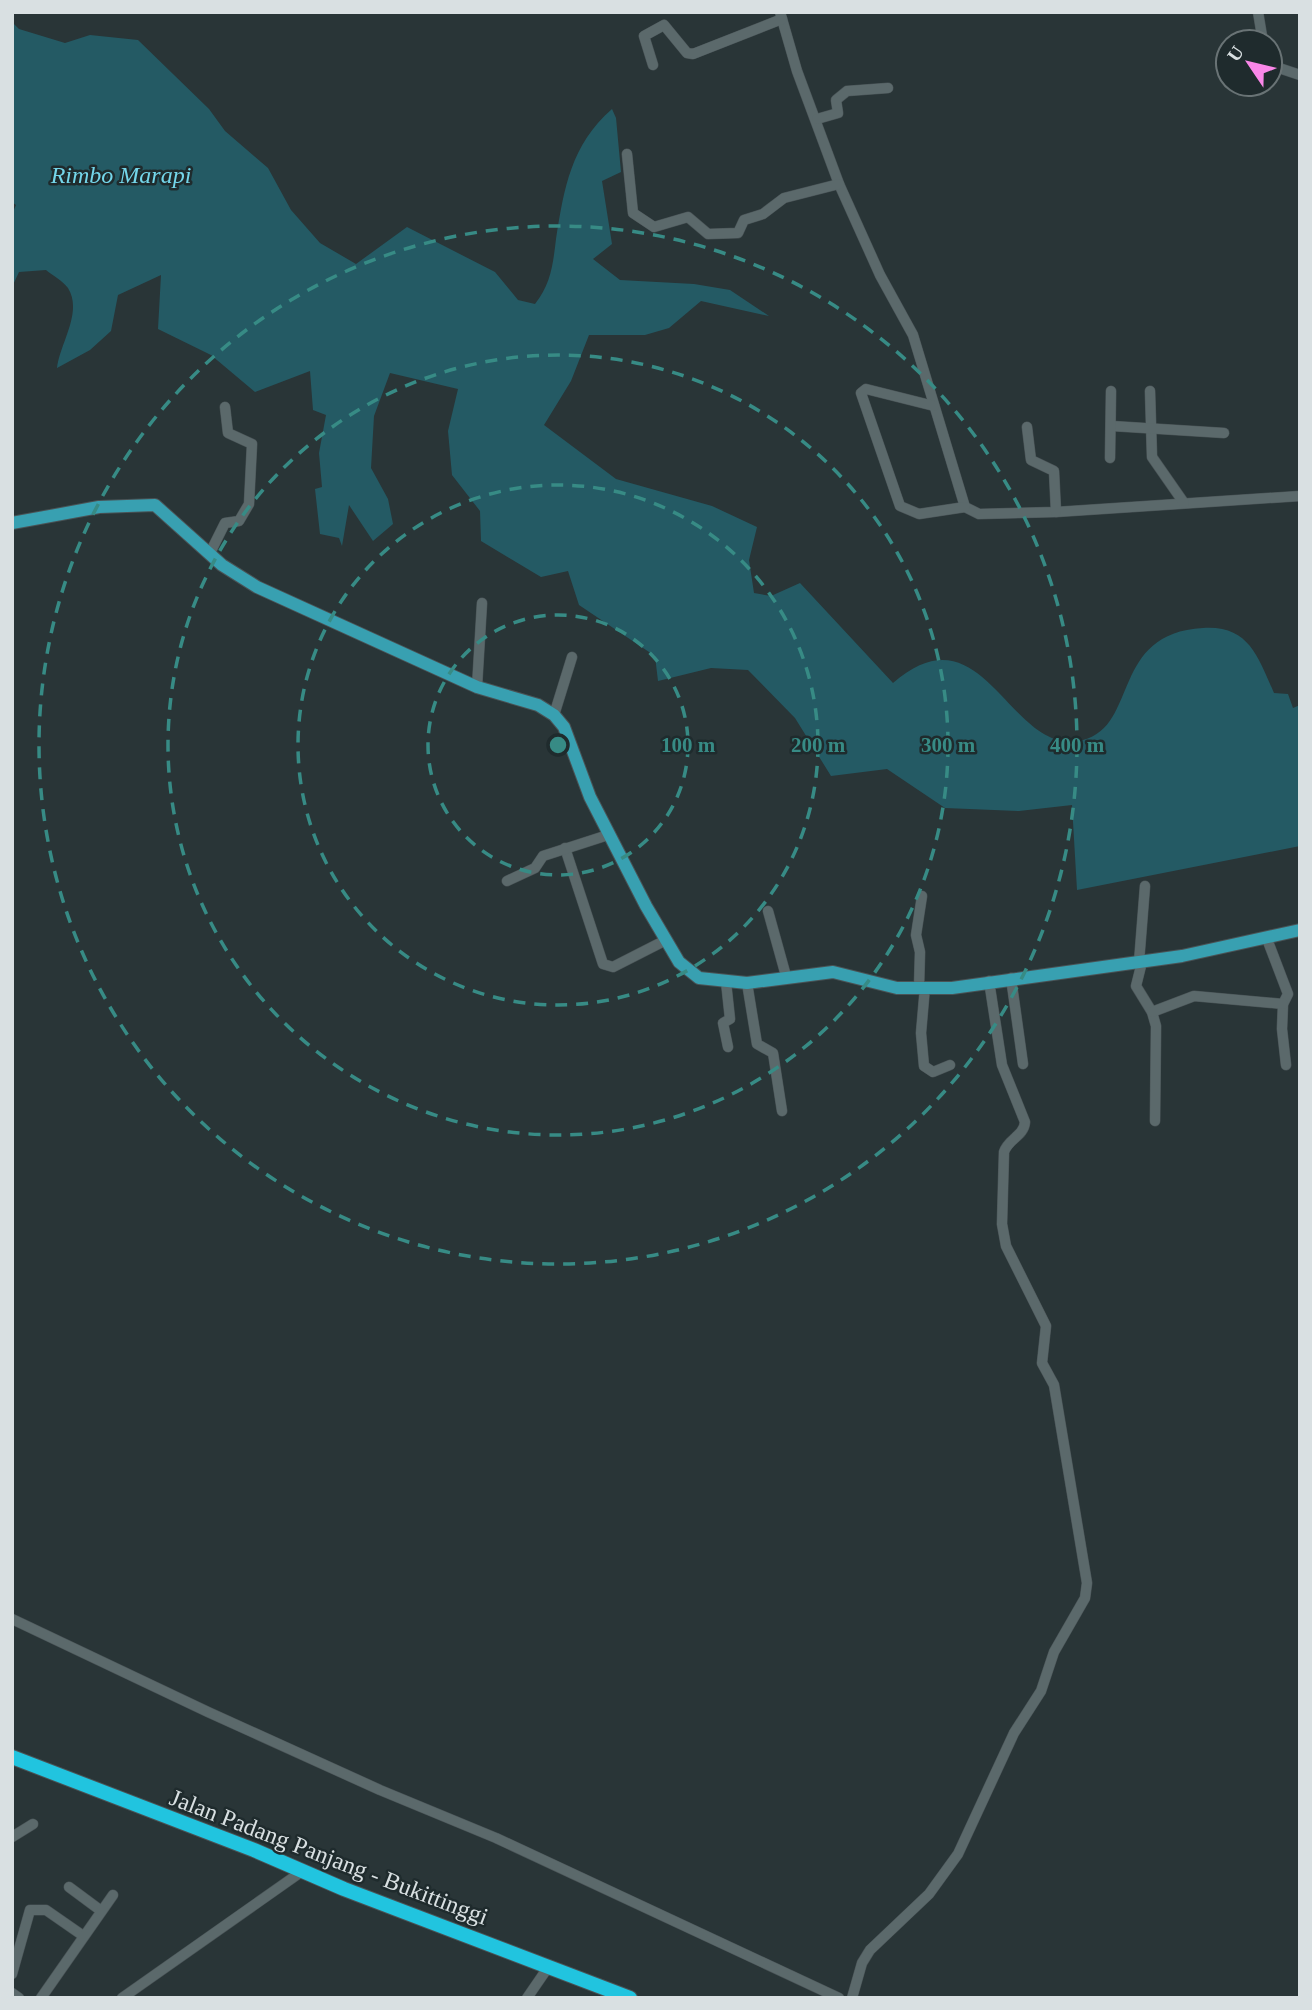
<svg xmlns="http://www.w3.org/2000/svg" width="1312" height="2010" viewBox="0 0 1312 2010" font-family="Georgia,serif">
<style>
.green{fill:#245a64}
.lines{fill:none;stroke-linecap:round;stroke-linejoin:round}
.minor-casing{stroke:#495356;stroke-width:11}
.major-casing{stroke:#495356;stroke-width:14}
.highway-casing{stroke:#495356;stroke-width:16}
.minor{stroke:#5b696b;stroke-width:10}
.major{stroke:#38a0b1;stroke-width:12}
.highway{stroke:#21c4df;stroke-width:14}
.ring{fill:none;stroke:#378b85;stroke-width:3.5;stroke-dasharray:12 9}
.labels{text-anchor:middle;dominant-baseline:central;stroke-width:5;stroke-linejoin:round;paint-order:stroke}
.park-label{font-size:24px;font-style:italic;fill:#74d6ea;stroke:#1f2b2d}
.street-label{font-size:24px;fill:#d9e0e2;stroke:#1f2b2d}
.centre{fill:#378b85;stroke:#1f2b2d;stroke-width:3.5}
.ring-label{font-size:21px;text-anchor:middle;font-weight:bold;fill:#378b85;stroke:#1f2b2d;stroke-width:5;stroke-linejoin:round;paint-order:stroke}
</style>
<rect width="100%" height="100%" fill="#293537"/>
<path class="green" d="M12,22l7,7 46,14 25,-8 48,5 71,69 16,22 43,37 23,42 29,33 36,21 51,-37 88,45 23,28 17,4c16,-20 18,-40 21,-65 8,-51 15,-94 56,-130l4,9 5,54 -19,9 10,63 -19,15 27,21 74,4 36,6 39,26 -68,-15 -32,27 -24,7h-56l-18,46 -27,44 72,54 96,27 45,21 -8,33 5,33 17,3 29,-13 93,100c92,-80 116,76 190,57 56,-14 27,-107 120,-112 46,-3 55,29 71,65l14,1 5,14 7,-3v141l-223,44 -5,-85 -53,6 -74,-3 -58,-39 -56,7 -36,-58 -47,-48 -37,-2 -53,13 -3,-25 -76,-51 -11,-34 -27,6 -60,-36 -1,-30 -28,-36 -4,-44 10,-42 -68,-16 -16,43 -3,52 17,31 5,25 -20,17 -24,-36 -7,41 -3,-8 -19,-4 -5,-45 7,-2 -3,-34 7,-38 -13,-5 -3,-39 -55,21 -44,-37 -53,-26 3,-54 -43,20 -7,36 -21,19 -33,18c3,-25 26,-56 11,-80 -5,-7 -16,-13 -22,-18l-27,2 -7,15v-73l4,-9 -4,-3z"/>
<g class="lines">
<g class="minor-casing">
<g id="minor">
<path d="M780,12l17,59 42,113 41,91 33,60 52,172 14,7 77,-2 244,-16"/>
<path d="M1258,12l5,30"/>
<path d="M1270,61l9,7 21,7"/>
<path d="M653,65l-9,-29 20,-11 23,28 6,1 89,-35"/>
<path d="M817,119l21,-6 -2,-13 11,-9 41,-3"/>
<path d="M627,154l6,59 21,14 34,-10 20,17 30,-1 6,-13 19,-6 21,-16 55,-14"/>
<path d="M1150,391l2,66 32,46"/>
<path d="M934,406l-68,-17 -5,4 39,113 19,8 46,-7"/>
<path d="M1112,426l112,7"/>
<path d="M1027,427l4,33 23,11 2,41"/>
<path d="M1110,458l1,-67"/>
<path d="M210,553l15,-30 14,-2 10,-17 3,-60 -24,-11 -3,-26"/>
<path d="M477,687l5,-84"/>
<path d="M554,715l18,-58"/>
<path d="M565,848l38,116 10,3 53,-27"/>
<path d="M507,881l28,-13 8,-12 65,-21"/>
<path d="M768,911l18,65"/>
<path d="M1267,939l21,55 -5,10 -1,25 4,36"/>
<path d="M1139,962l6,-76"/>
<path d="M1142,962l-6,24 16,26 4,14 -1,95"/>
<path d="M1011,978l12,86"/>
<path d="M726,982l4,37 -7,4 5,24"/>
<path d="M747,983l10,61 16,9 9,58"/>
<path d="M919,987l1,-35 -4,-17 6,-39"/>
<path d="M925,987l-4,46 3,33 9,6 17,-7"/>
<path d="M1152,1012l42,-16 89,8"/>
<path d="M12,1619l196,93 172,78 116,48 343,160"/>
<path d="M12,1837l21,-13"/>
<path d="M69,1887l31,23"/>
<path d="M12,1974l18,-64h16l36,25"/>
<path d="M12,1993l7,5"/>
<path d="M41,1998l72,-103"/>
<path d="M122,1998l179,-126"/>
<path d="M527,1998l22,-32"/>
<path d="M852,1998l10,-35 8,-13 59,-56 29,-40 56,-121 27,-42 13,-39 31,-54 2,-15 -33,-198 -12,-22 4,-37 -40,-80 -4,-22 2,-72c4,-13 20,-16 21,-30l-23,-57 -13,-84"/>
</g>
</g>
<g class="major-casing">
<path id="major" d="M12,523l87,-16 56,-2 67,60 35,22 220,100 61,18 16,10 10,12 26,70 56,109 33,56 20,16 48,5 86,-11 64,16h55l230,-32 118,-26"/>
</g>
<g class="highway-casing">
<path id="highway" d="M12,1757l242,93 90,39 286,109"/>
</g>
<use href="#minor" class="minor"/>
<use href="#major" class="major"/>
<use href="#highway" class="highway"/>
</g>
<g class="ring">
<circle cx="558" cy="745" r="130"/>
<circle cx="558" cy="745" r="260"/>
<circle cx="558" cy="745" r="390"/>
<circle cx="558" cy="745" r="519"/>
</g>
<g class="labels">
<g class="park-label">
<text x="121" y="175">Rimbo Marapi</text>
</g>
<g class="street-label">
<text transform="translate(329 1857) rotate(21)">Jalan Padang Panjang - Bukittinggi</text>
</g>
</g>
<circle cx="558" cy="745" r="10" class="centre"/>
<g class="ring-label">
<text x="688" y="752">100 m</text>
<text x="818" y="752">200 m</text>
<text x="948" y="752">300 m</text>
<text x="1077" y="752">400 m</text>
</g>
<rect width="1312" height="2010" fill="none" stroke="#d9e0e2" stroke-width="28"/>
<g transform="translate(1249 63) rotate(305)"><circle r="33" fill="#1f2b2d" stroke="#697375" stroke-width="2"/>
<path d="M0-5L12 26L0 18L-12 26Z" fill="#f987e8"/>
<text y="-10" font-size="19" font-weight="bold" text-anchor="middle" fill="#d9e0e2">U</text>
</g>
</svg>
